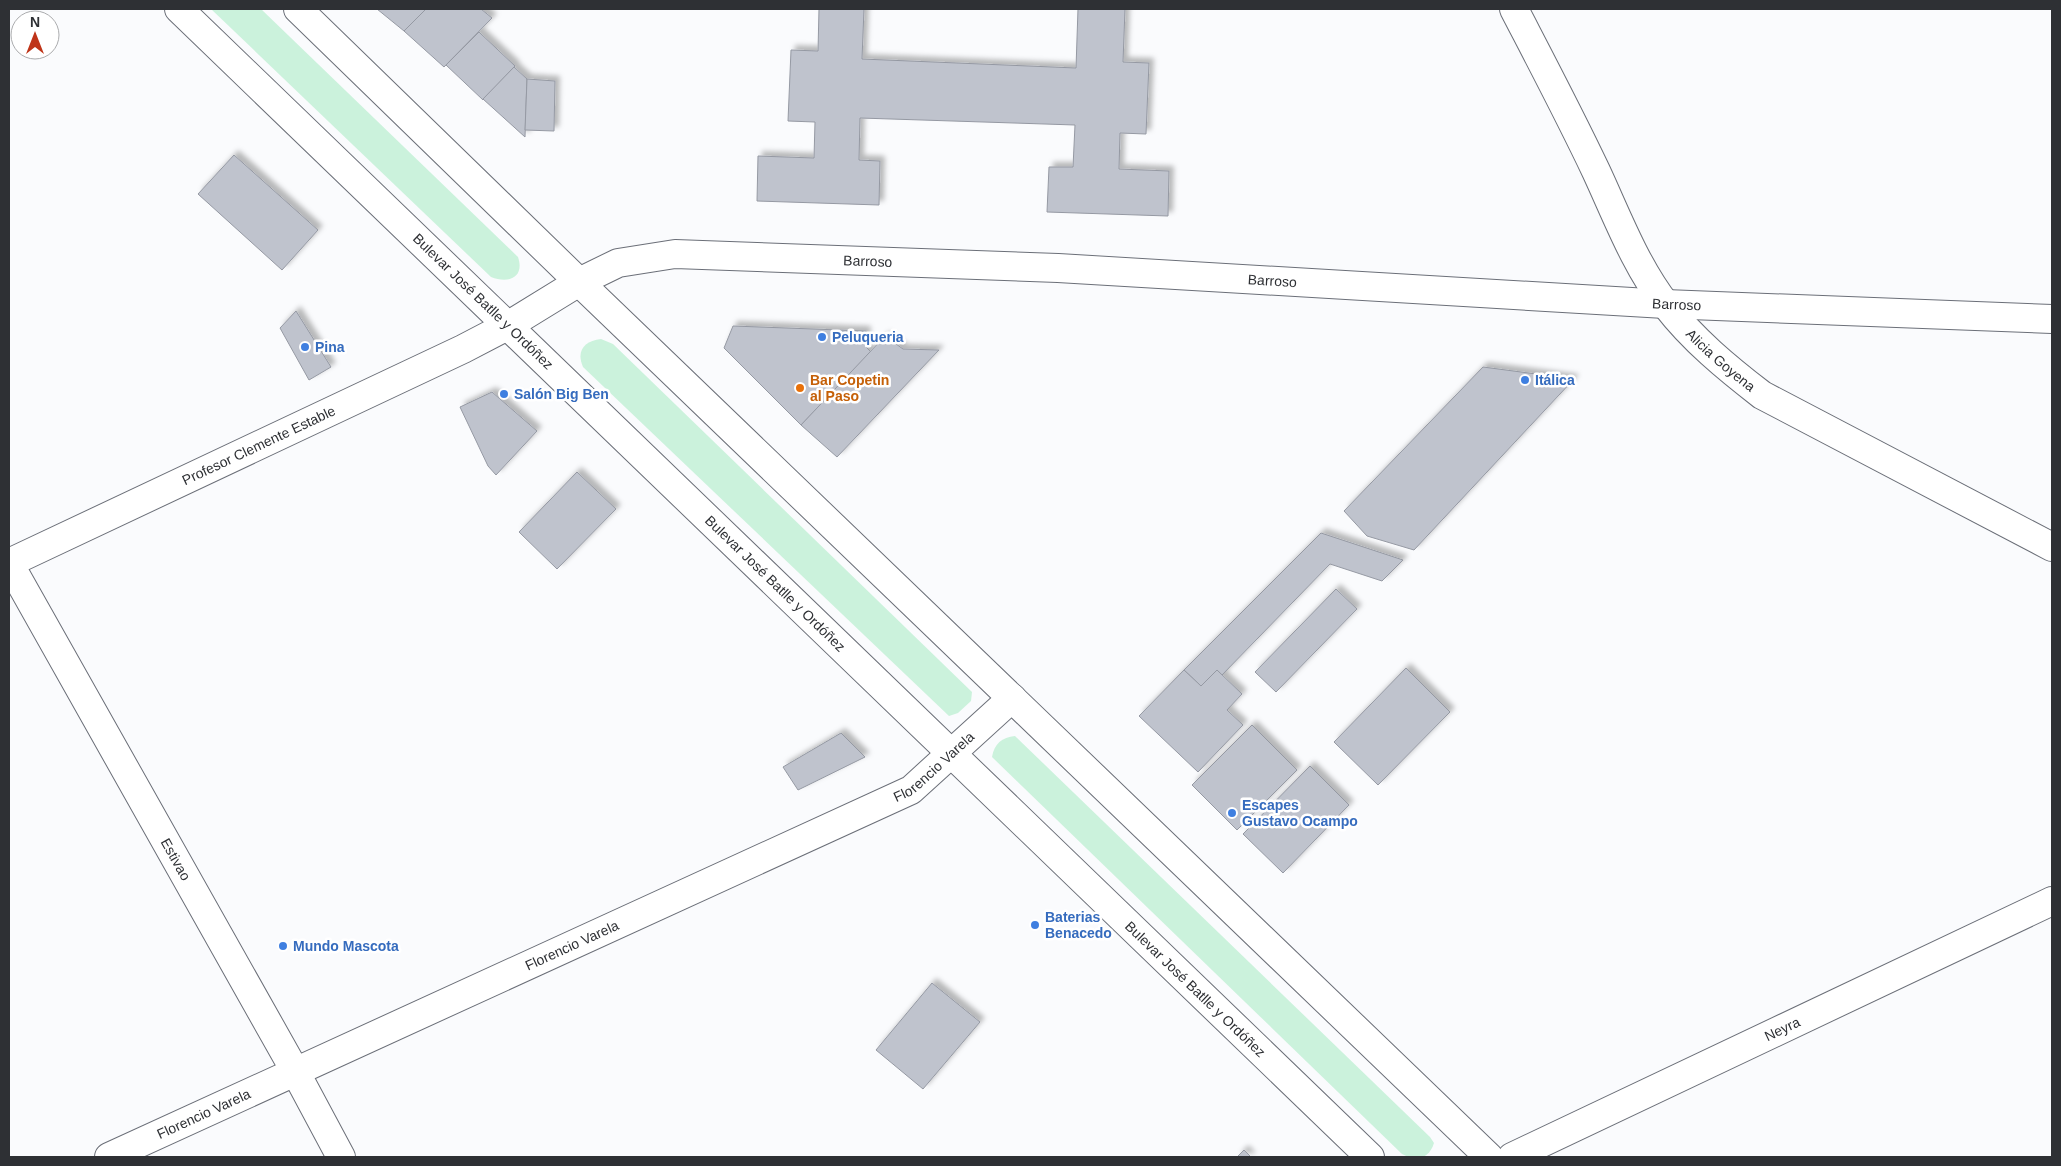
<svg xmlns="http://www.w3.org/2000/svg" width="2061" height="1166" viewBox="0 0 2061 1166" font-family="Helvetica,sans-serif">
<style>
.green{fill:#cbf2dc}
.building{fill:#bfc3cd;stroke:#9599a3;filter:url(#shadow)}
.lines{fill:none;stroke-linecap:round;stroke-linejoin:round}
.street-casing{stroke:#6b6f78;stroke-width:30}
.secondary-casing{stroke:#6b6f78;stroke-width:30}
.street{stroke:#fff;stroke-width:28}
.secondary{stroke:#fff;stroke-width:28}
.shop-dot{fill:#3f7fe0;stroke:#fff;stroke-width:2}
.food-dot{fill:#e8710a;stroke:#fff;stroke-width:2}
.labels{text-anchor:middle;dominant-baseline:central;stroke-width:5;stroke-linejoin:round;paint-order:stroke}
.street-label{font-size:14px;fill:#2e3034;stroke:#fff}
.shop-label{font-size:14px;font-weight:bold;fill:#366cbe;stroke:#fff;text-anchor:start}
.food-label{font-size:14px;font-weight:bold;fill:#c56008;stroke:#fff;text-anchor:start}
</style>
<defs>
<filter id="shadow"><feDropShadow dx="4.5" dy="-4.5" stdDeviation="2.5" flood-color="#0004"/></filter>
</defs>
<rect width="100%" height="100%" fill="#fafbfd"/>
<g class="green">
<path d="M211,9h50l257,248c7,21 -10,27 -27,20z"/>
<path d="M601,339l12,5 359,348 -1,9 -13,12 -9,3 -366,-349c-7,-16 1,-26 18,-28z"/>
<path d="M1015,736l415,401 4,6c-5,16 -18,19 -32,11l-410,-397c2,-13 10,-20 23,-21z"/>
</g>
<g class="building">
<path d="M377,9h49l-22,22z"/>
<path d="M426,9h55l11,9 -48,49 -40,-36z"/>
<path d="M819,9h45l-2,50 214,9 2,-59h47l-2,53 26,1 -3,71 -26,-1 -1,36 50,2 -1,45 -121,-4 2,-45h24l2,-42 -215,-7 -1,42 21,1 -1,44 -122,-4 1,-45 56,2 1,-36 -27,-1 3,-71 27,1z"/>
<path d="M479,32l36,34 -32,34 -37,-35z"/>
<path d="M514,67l13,12 -2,58 -42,-38z"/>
<path d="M527,79l28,2 -1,50 -29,-1z"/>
<path d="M234,155l84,75 -36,40 -84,-76z"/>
<path d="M296,311l35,56 -22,13 -29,-52z"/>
<path d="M733,326l133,5 -1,15 6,6 -70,73 -77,-77z"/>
<path d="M885,336l18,13 36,1 -102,107 -36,-32z"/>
<path d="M1483,367l91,12 -160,171 -47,-14 -23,-25z"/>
<path d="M492,392l45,39 -41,44 -8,-9 -28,-59z"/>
<path d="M577,472l39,37 -59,60 -38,-37z"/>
<path d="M1321,533l82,27 -21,21 -52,-17 -108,111 -5,-5 -16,16 -17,-16z"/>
<path d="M1336,589l21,20 -81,83 -21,-20z"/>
<path d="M1406,668l44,44 -72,73 -44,-43z"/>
<path d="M1184,670l17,16 16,-16 25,24 -15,16 16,15 -45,47 -59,-56z"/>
<path d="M1252,725l45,45 -60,60 -45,-45z"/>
<path d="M841,733l24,24 -67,33 -15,-23z"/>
<path d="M1310,766l39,39 -66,68 -40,-39z"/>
<path d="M932,983l48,39 -57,67 -47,-39z"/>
<path d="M1244,1150l7,7h-14z"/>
</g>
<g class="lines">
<g class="street-casing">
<g id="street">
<path id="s1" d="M1514,9c28,54 56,107 82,162 21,45 39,94 70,134 27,35 61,63 96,90l290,152"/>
<path id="s2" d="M9,563l454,-214 46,-24 70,-43 39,-19 57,-9 383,14 607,36 387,15"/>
<path id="s3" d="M9,563l286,508 46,86"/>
<path id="s4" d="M109,1157l802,-367 101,-92"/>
<path id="s5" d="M1512,1157l540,-256"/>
</g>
</g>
<g class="secondary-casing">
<g id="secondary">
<path id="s6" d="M179,9c398,381 793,766 1191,1148"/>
<path d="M298,9l281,273 910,875"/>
</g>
</g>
<use href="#street" class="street"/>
<use href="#secondary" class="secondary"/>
</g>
<g class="shop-dot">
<circle cx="822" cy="337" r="5"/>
<circle cx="305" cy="347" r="5"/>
<circle cx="1525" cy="380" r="5"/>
<circle cx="504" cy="394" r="5"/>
<circle cx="1232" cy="813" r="5"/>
<circle cx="1035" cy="925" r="5"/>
<circle cx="283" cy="946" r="5"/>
</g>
<circle class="food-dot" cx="800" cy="388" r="5"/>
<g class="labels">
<g class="street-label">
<text stroke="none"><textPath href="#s2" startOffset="930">Barroso</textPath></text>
<text stroke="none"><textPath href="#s2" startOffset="1335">Barroso</textPath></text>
<text stroke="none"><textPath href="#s6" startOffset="422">Bulevar José Batlle y Ordóñez</textPath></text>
<text stroke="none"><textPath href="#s2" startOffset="1740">Barroso</textPath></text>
<text stroke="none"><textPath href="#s1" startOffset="411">Alicia Goyena</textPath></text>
<text stroke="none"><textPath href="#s2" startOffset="276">Profesor Clemente Estable</textPath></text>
<text stroke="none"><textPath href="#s6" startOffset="828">Bulevar José Batlle y Ordóñez</textPath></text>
<text stroke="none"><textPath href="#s4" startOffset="914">Florencio Varela</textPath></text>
<text stroke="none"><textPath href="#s3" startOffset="340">Estivao</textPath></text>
<text stroke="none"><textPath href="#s4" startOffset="509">Florencio Varela</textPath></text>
<text stroke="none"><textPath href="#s6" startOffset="1412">Bulevar José Batlle y Ordóñez</textPath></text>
<text stroke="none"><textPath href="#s5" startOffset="299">Neyra</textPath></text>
<text stroke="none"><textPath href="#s4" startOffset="104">Florencio Varela</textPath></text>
</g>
<g class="shop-label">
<text x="832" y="337">Peluqueria</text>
<text x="315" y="347">Pina</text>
<text x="1535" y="380">Itálica</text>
<text x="514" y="394">Salón Big Ben</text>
<text x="1242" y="805">Escapes<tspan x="1242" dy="16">Gustavo Ocampo</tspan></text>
<text x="1045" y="917">Baterias<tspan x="1045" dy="16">Benacedo</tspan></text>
<text x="293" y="946">Mundo Mascota</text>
</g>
<g class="food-label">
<text x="810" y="380">Bar Copetin<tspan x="810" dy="16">al Paso</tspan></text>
</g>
</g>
<rect width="2061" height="1166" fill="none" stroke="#2e3034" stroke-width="20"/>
<g transform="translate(35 35)"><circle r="24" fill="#ffffff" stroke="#abacae"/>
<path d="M0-4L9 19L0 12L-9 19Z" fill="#bf3418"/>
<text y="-8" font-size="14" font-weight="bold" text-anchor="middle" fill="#2e3034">N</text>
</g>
</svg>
